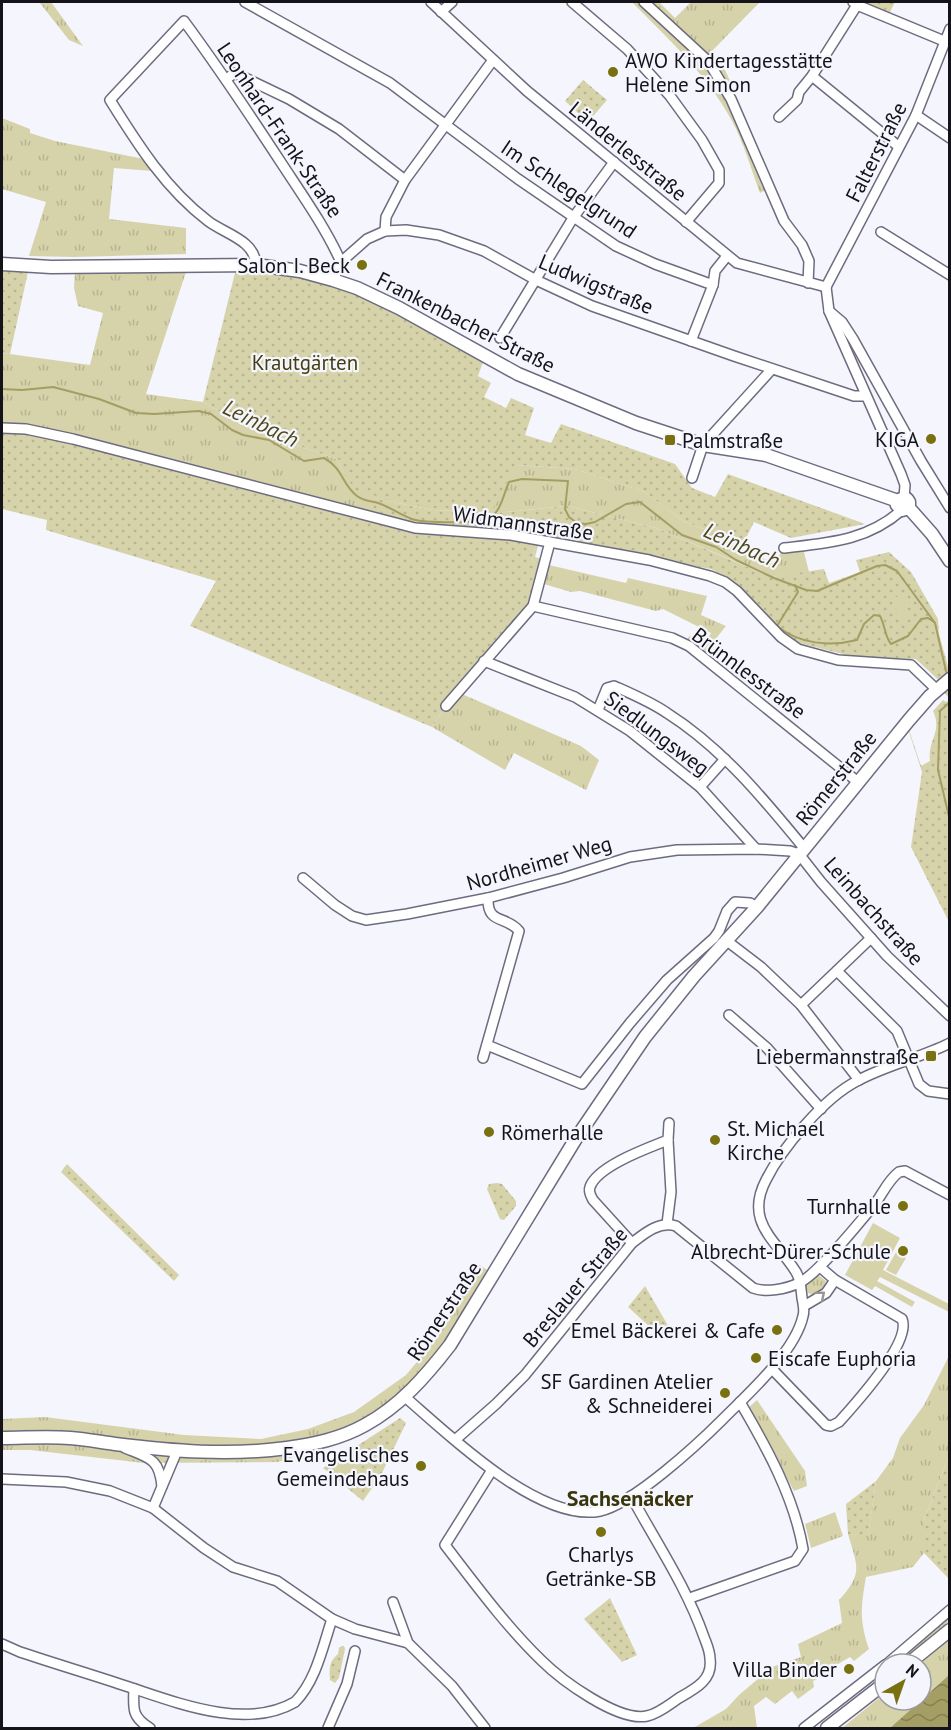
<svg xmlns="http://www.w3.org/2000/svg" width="951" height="1730" viewBox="0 0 951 1730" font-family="'PT Sans',sans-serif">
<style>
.grass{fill:url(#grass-tufts)}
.park{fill:url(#park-dots)}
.pitch{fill:#d6d3aa}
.water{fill:url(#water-waves)}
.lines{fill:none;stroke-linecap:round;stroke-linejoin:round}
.stream{stroke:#a49e64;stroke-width:2}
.minor-casing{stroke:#6d6c7f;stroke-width:12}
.major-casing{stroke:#6d6c7f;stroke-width:15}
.minor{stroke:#fff;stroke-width:9}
.major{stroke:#fff;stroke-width:12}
.oneway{stroke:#959598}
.poi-dot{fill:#79700f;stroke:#f5f5fd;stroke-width:2}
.labels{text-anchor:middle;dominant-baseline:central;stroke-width:4.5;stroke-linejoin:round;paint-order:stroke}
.poi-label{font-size:21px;fill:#14131a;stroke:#f5f5fd;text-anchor:end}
.street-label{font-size:21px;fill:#14131a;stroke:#f5f5fd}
.park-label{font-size:21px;fill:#443f10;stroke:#f5f5fd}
.water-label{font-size:22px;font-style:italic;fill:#4e491b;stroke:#f5f5fd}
.neighbourhood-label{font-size:22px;font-weight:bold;fill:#3a350b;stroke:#f5f5fd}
</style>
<defs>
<pattern id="grass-tufts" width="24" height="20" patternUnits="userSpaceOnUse" patternTransform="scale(1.5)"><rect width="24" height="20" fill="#d6d3aa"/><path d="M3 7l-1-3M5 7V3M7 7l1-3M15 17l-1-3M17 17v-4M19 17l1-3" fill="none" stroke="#b7b492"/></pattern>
<pattern id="park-dots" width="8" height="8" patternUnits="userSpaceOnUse" patternTransform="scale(1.5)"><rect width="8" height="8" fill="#d6d3aa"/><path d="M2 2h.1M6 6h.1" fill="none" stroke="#b7b492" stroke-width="1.8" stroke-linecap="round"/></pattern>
<pattern id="water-waves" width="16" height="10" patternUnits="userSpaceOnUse" patternTransform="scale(1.5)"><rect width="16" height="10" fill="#a49e64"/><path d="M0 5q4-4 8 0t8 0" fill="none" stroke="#848052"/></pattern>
</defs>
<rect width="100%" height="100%" fill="#f5f5fd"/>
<g class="grass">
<path d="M39,2h12l32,44 -14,-6z"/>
<path d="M632,2h27l16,16 16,-16h69l-50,51 16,19 9,20 4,30 30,66 -9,5c-9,-24 -16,-50 -28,-72 -25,-47 -64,-82 -100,-119z"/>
<path d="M2,118l28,11v4l25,8 89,18 9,12 -39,-3 -5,51 77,9v26l-112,3 -45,-1 17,-54 -44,-13z"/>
<path d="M187,269l-41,125 57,8 48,27 88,31 4,12 173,-7 59,4 70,23 38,29 60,23 -2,5 34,14 8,-14 20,-1 6,24 -37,5 -116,-49 -89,-22 -72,7 -62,-3 -60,-12 115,30 61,10 -10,4 -4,15 9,3 -1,3 -11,-2 4,-18 -52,-8 -59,-2 -56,-16 -367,-86v-78l88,12 13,-52 -25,-7 -4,-18 1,-17z"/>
<path d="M549,565l77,18 2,-5 79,18 -6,19 25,11 -20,25 -18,-12 1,-3 16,8 6,-11 -48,-24 -7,2 -76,-20 -9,1 -27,-8z"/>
<path d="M455,691l126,55 18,14 -13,30 -72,-37 -9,17 -73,-43z"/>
<path d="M478,1264l20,13 -54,88 -43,43 -55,32 -68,22 -134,1 -114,-13h-28v-31l43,-2 139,18 77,4 47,-10 46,-17 52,-37 32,-38z"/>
<path d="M817,1274l9,7 -1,7 -11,7 -6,-2 -3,-9z"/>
<path d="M949,1356v100l-25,64v33l-11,14 -47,10c-5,29 -7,43 3,72l-15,12 -4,-4 -17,10 2,4 -22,10 1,6 -16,12 -6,-8 -17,13 -9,-7 -12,9 3,22h-64l33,-19 13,-14 33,-28 29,-10 -3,-13 44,-21 -3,-23c25,-27 18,-34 9,-66l20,1 8,-54 17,-23 7,-20 24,-33z"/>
<path d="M757,1400l48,71 2,15 -13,5 -46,-83z"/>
<path d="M835,1512l8,24 -32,12 -6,-24z"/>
<path d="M949,1616v5c-12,11 -43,43 -58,43z"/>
<path d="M949,1639v36l-59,53h-48l43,-35v7h36l-1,-36z"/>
</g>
<g class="park">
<path d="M860,2h35l-6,12z"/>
<path d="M583,80l24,20 -19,22 -23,-21z"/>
<path d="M236,269h26l71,15 54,25 96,53 -5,14 13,7 -7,14 22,11 5,-10 23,10 -9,27 26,8 10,-19 114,40 17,24 23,9 13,-23 137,50 -74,14 -37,-16 -11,22 -60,-23 -38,-29 -70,-23 -59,-4 -23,45 -58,-2 -78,-16 -14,-20 -4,-12 -88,-31 -48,-27z"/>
<path d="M2,270l26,2 -18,82 -8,-1z"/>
<path d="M2,431l30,2 337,84 55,16 60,2 52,8 -4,18 11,2 -11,42 -77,86 -23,36 -242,-101 26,-45 -170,-51 1,-10 -45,-11z"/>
<path d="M373,498l60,12 62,3 72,-7 89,22 115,49 53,-8 5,14 31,-11 -4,-12 33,-8 22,20 27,47 1,15 10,36v28l-6,-7 -34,39 12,36 9,-5c-3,-21 13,-29 3,-50l10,-11 3,2 3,-2v222l-38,-75 11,-75 -14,-43 37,-43 -29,-27 -65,-3 -52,-13 -21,-14 -46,-48 -21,-12 -223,-41 -71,-3 -47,-13z"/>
<path d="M67,1164l112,111 -5,6 -113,-109z"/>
<path d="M497,1183l5,1 14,17v5l-12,14 -4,-1 -13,-30 2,-5z"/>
<path d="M645,1286l25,43 -8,9 -34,-31z"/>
<path d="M400,1418l6,5 -25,52 -18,26 -40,-33z"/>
<path d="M949,1456v123l-25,-26v-33z"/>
<path d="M876,1481l-8,55 -20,-2 -2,-30z"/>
<path d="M610,1598l27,57 -15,7 -38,-43z"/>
<path d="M342,1646h2l1,3 -6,29 -4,5 -5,-3c-1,-11 -1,-19 8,-26l1,-6z"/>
</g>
<g class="pitch">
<path d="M900,595l10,18 -9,5 -10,-18z"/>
<path d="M873,1223l27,15 -17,32 66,34v8l-69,-35 -3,4 38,21 -3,5 -37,-21 -3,4 -27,-15z"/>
<path d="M896,1252l10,6 -10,17 -10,-5z"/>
<path d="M344,1457l27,23 -11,13 -27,-23z"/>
</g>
<path class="water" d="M949,1675v53h-59z"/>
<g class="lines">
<g class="stream">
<path d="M2,389l20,1 31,-3 46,12 37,14 18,1 45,-3 12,3 21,16 11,5 26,5 35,21 20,-3c20,11 17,26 33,38 6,5 14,5 21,7 12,4 23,12 34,16 11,4 70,5 78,-1 11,-7 14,-25 19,-36l13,-3 46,2 -3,28 4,8 8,6 9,1 9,-2 31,-18 14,-2 42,33 34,12 20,13 38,18 32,12 11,1 60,-25 8,-1 12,6 38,52 11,48 2,5"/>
<path d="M795,585l3,7 -21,34c22,18 53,21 80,14l7,-16 10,-9 6,1c5,9 5,21 11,28l17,-8 13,-17 7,-1 6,4"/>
<path d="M950,702l-10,9 -2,59 12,51"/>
</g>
<g class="minor-casing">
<g id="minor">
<path d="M245,2l145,81 128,96 98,67 39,18 58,21"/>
<path d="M431,2l96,89 210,172 89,24"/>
<path d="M572,2l55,47 43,47 32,44 17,30v13l-33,39"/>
<path d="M644,2l64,59 23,38 53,122 18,24 7,16 -1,22"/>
<path d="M853,2l4,3 87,36"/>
<path d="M441,12l11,-10"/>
<path d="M812,76l86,70"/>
<path d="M226,79l9,-6 54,26 50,30 66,51"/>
<path d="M916,115l34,23"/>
<path d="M779,117l18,-17 2,-8 13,-16 45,-71"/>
<path d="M385,231l1,-14 19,-37 88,-120"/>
<path d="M881,232l69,43"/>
<path d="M256,265c-1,-25 -31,-31 -48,-44 -42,-32 -70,-76 -98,-121l74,-79c34,46 66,94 98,143 21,32 43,63 59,98"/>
<path d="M333,280l8,-18 26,-23 18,-8 21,-1 33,5 45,16 52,29 56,26 142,50 120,40h12"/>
<path d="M826,287l90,-172 34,-86"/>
<path d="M826,287l3,24 72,163 4,11 -1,13"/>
<path d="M829,311l13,11 11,17 68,122 29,47"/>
<path d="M500,338l73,-120 41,-56"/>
<path d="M691,341l22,-56 2,-14 12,-15"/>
<path d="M2,428l24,1 47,10 342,89 96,7 138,25 61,16 15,6 12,9 44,46 17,12 40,11 73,5 25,24"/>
<path d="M692,478l11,-33 69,-76"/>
<path d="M784,548c44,-5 83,-7 118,-38"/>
<path d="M533,606l139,32 17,8 169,136"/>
<path d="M484,661l91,36 55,34 70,56 56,62"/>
<path d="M446,706l87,-100 17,-64"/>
<path d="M598,710l9,-22 7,-2c18,8 37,16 53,27 55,35 96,85 137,135"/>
<path d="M700,787l25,-28"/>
<path d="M303,878l32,27 17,11 14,4 41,-6 81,-16 75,-20 67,-21 47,-7 79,-1 34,2 9,3 22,28 66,74 63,60"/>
<path d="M727,941l34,26 40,38 58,75"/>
<path d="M837,971l60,60 22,53 9,7 22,3"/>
<path d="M801,1005l70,-67"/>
<path d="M729,1015l38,33 54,61"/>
<path d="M487,1045l95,39 48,-61 37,-43 47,-42 5,-7 8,-20 8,-9 15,1 7,4"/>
<path d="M483,1058l36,-127c-13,-16 -32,-6 -31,-33"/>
<path d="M667,1224l4,-32 -3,-52 1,-17"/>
<path d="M632,1243l-39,-43c-2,-4 -5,-8 -3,-13 7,-21 58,-39 78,-47"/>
<path d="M804,1306l22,-13 9,-13"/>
<path d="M772,1369l54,56 5,1 8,-4c16,-18 73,-80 63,-103l-67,-39 -15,-13"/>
<path d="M405,1397c43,37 134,126 195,114 33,-7 98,-67 123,-92 25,-25 72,-67 80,-103 2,-6 0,-12 -1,-18 -1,-9 -1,-18 -6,-26 -20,-32 -52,-50 -30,-92 16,-32 58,-82 91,-99 29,-16 63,-23 93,-38"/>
<path d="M455,1440l41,-36 29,-29 107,-132c13,-10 27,-22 44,-17l77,62c13,5 33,1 46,-5 19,-9 60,-60 75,-78 8,-10 14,-25 25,-33l6,-1 45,24"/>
<path d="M125,1448c24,10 34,10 37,38"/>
<path d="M492,1470l-47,75c30,39 61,81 96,115 20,20 77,62 106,56 11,-2 23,-12 32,-18 16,-9 34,-18 31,-39 0,-8 -3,-14 -6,-22 -18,-51 -47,-93 -73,-141"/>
<path d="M2,1479l64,3 44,9 43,17 24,-57"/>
<path d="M153,1508l51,40 29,19 44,14 55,38 23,10 53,14 44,43 33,42"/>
<path d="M690,1598l105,-37 8,-12c-9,-52 -36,-101 -63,-147"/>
<path d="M393,1602l15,41"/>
<path d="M2,1644l18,8c36,12 73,23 109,35 51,17 118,43 166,15 21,-21 28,-56 37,-83"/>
<path d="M887,1664l63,-54"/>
<path d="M134,1689c-1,20 -2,28 16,39"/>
<path d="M328,1728l19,-44 8,-33"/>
<path d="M804,1728l81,-63"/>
</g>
</g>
<g class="major-casing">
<g id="major">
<path d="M2,264l49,3 205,-2 44,6 33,9 24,8 42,20 119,66 118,49 67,22 63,10 132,46"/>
<path d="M909,508l-7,2 -5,-5 4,-6h6l2,3v6l23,26 18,27"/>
<path d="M2,1438c22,0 45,-2 68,0 15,1 30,4 45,6 57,7 114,12 172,4 27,-4 53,-9 78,-23 35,-19 61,-49 85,-80l125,-205 70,-103 49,-61 63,-69 152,-187 21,-24 20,-17"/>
<path d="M908,1664l42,-34"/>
<path d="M827,1728l58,-45"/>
</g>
</g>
<use href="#minor" class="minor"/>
<use href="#major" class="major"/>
</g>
<defs><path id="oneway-chevron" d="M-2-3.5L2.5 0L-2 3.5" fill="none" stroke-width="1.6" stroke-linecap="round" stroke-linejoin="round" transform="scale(1.5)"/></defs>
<use class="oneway" href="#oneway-chevron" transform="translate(821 1295) rotate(-40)"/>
<g class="poi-dot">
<circle cx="613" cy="72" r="6"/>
<circle cx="362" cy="265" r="6"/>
<circle cx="931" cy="439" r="6"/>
<rect x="664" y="434" width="12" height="12" rx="3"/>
<rect x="925" y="1050" width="12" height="12" rx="3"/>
<circle cx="489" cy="1132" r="6"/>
<circle cx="715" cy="1140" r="6"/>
<circle cx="903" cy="1206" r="6"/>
<circle cx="903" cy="1251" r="6"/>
<circle cx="777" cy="1330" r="6"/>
<circle cx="756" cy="1358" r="6"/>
<circle cx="725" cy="1393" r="6"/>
<circle cx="421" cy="1466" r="6"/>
<circle cx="601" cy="1532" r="6"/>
<circle cx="849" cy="1669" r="6"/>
</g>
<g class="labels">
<g class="poi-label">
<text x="625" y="60" text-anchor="start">AWO Kindertagesstätte<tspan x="625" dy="24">Helene Simon</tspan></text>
<text x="350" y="265">Salon I. Beck</text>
<text x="919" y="439">KIGA</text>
<text x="682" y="440" text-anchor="start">Palmstraße</text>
<text x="919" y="1056">Liebermannstraße</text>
<text x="727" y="1128" text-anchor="start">St. Michael<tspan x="727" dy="24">Kirche</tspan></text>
<text x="501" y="1132" text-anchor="start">Römerhalle</text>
<text x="891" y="1206">Turnhalle</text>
<text x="891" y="1251">Albrecht-Dürer-Schule</text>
<text x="765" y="1330">Emel Bäckerei &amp; Cafe</text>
<text x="768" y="1358" text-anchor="start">Eiscafe Euphoria</text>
<text x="713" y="1381">SF Gardinen Atelier<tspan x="713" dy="24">&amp; Schneiderei</tspan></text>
<text x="409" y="1454">Evangelisches<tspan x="409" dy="24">Gemeindehaus</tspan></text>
<text x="601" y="1554" text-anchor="middle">Charlys<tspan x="601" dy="24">Getränke-SB</tspan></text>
<text x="837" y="1669">Villa Binder</text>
</g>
<g class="street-label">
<text transform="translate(280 130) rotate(56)">Leonhard-Frank-Straße</text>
<text transform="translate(628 151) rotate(39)">Länderlesstraße</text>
<text transform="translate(876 152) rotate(-63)">Falterstraße</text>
<text transform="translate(569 189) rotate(34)">Im Schlegelgrund</text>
<text transform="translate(596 284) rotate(23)">Ludwigstraße</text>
<text transform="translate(466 322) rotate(27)">Frankenbacher Straße</text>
<text transform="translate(523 523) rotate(8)">Widmannstraße</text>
<text transform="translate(749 673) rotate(37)">Brünnlesstraße</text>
<text transform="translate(657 733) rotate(37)">Siedlungsweg</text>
<text transform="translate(836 778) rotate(-51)">Römerstraße</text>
<text transform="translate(539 863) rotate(-16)">Nordheimer Weg</text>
<text transform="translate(874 911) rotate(48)">Leinbachstraße</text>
<text transform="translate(575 1287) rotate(-50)">Breslauer Straße</text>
<text transform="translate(444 1311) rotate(-56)">Römerstraße</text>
</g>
<g class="park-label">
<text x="305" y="362">Krautgärten</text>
</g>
<g class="water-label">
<text transform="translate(261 423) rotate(26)">Leinbach</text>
<text transform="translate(742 545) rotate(24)">Leinbach</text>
</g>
<g class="neighbourhood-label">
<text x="630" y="1498">Sachsenäcker</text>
</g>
</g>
<rect width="951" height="1730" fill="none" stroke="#14131a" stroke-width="6"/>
<g transform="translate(903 1682) rotate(40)"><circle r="28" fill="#f5f5fd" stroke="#9b9ba2" stroke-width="1.5"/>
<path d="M0-4.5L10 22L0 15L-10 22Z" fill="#79700f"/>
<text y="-9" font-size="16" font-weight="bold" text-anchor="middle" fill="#14131a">N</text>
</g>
</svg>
